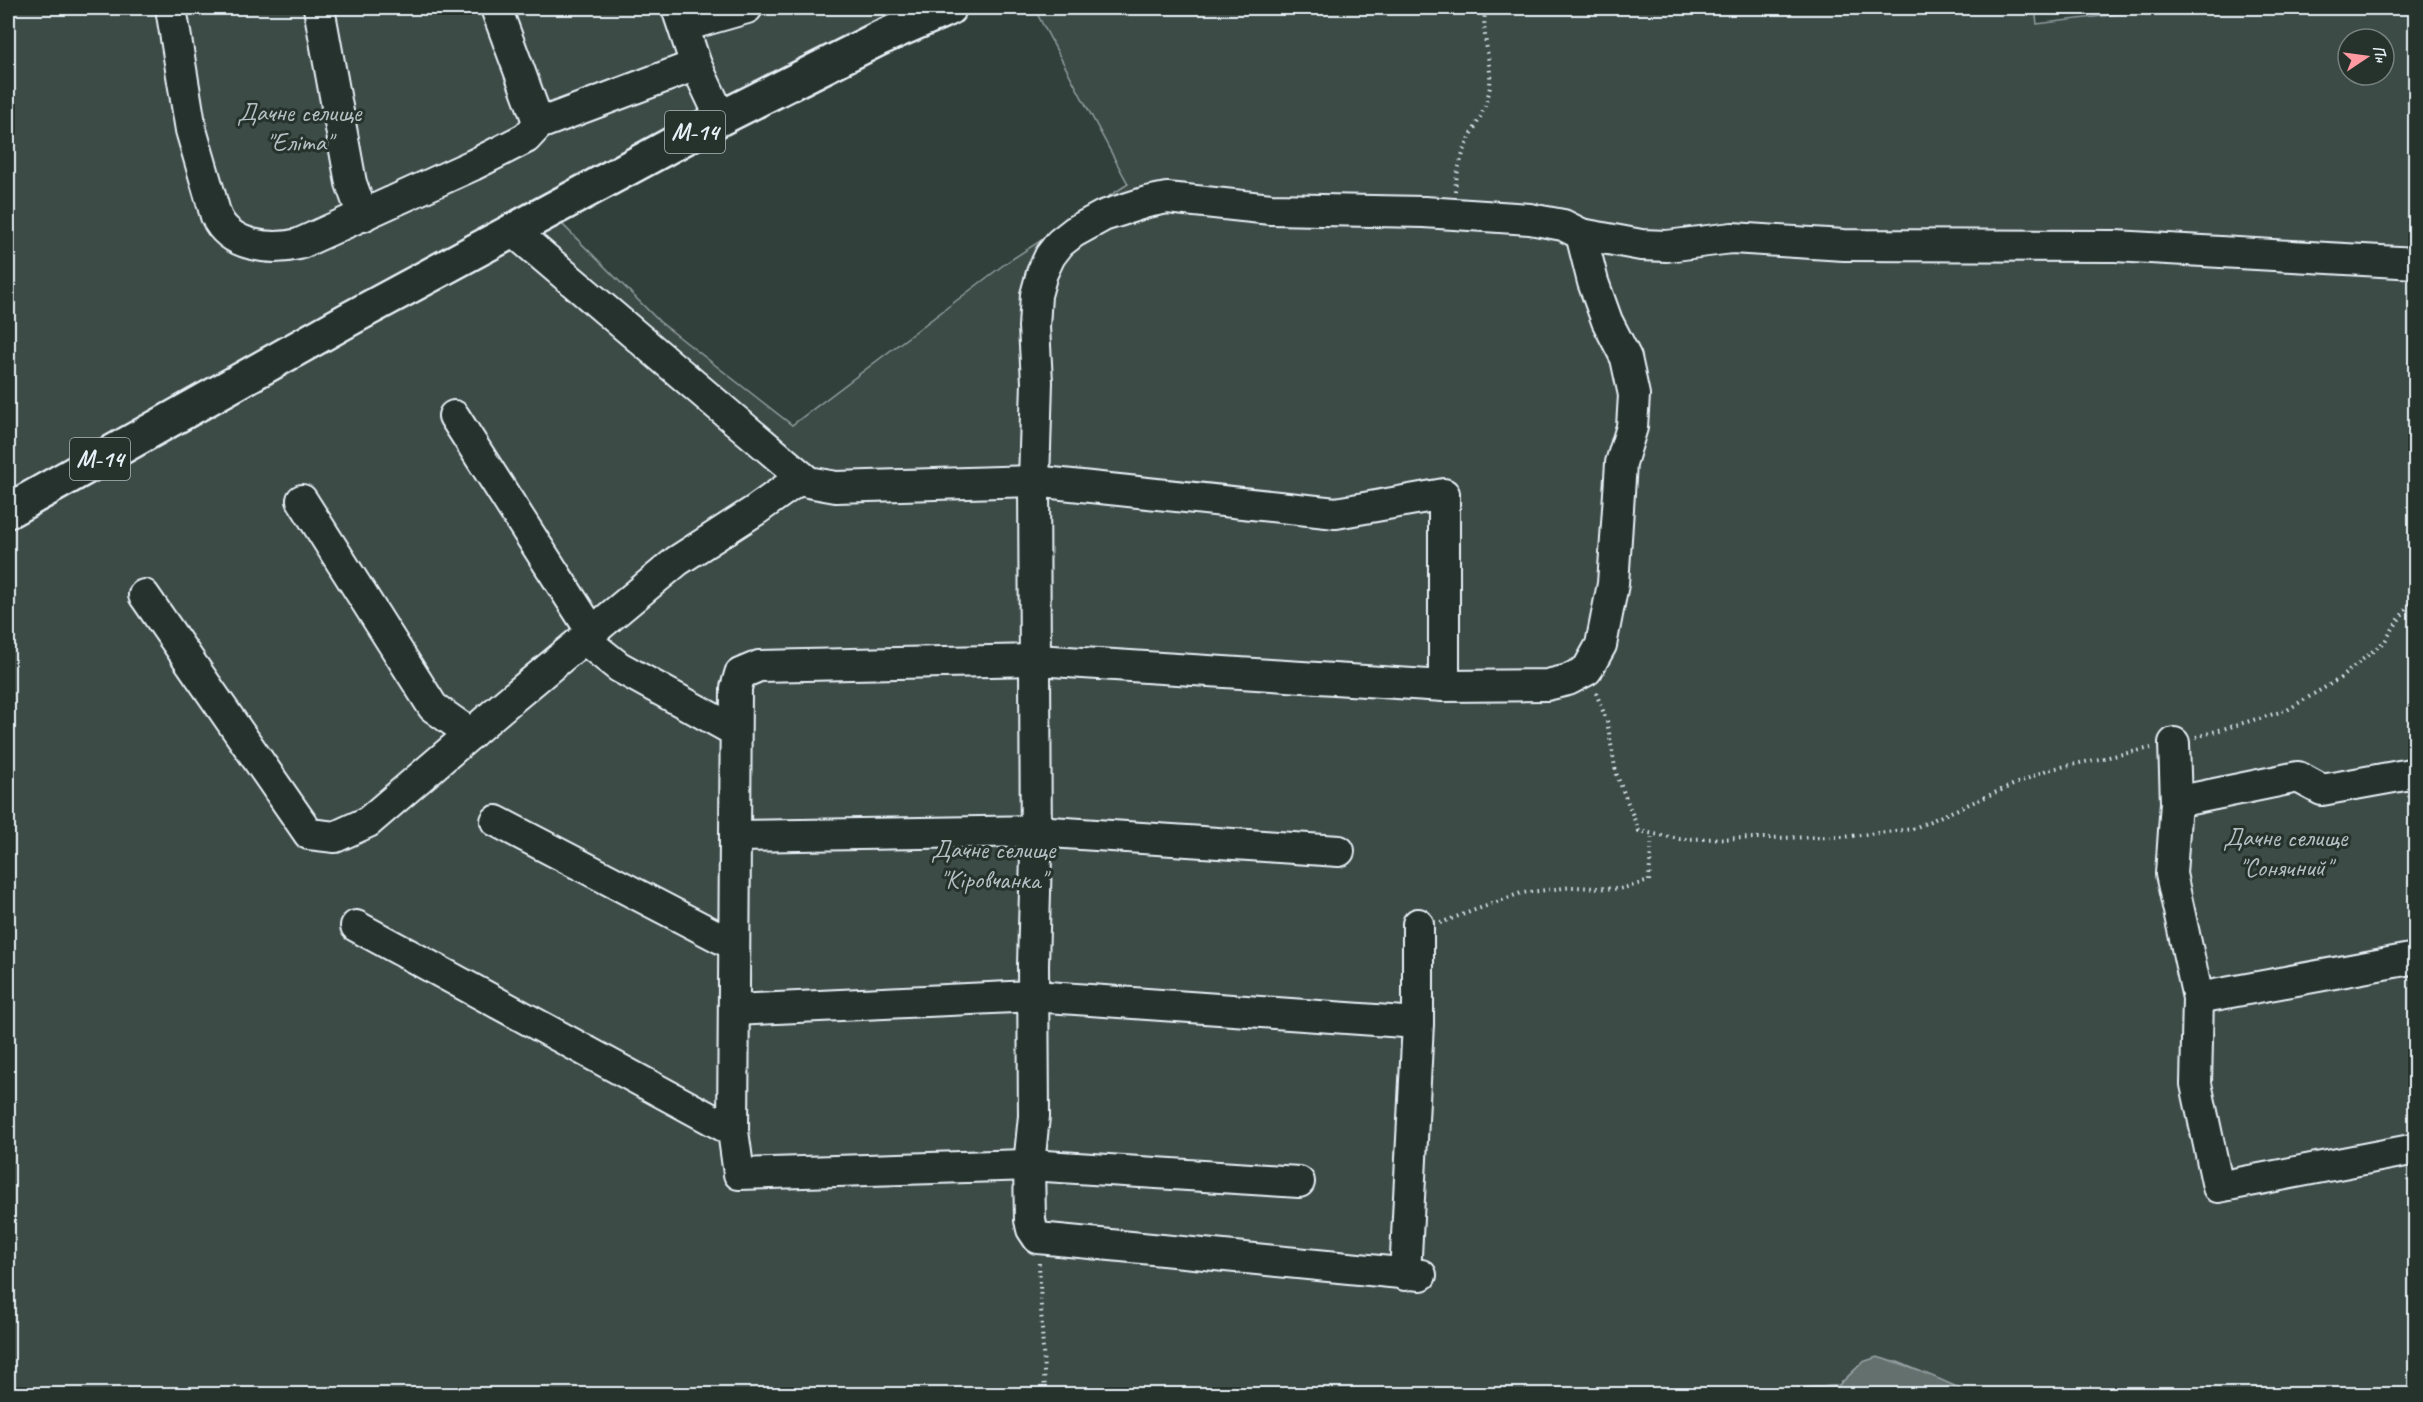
<svg xmlns="http://www.w3.org/2000/svg" width="2423" height="1402" viewBox="0 0 2423 1402" font-family="Caveat,sans-serif">
<style>
.built{fill:#333f3a}
.green{fill:#3e4b47;stroke:#939ea0;stroke-width:1.5;fill-rule:evenodd}
.water{fill:#636f6d;stroke:#98a3a5;stroke-width:1.5}
.lines{fill:none;stroke-linecap:round;stroke-linejoin:round}
.minor-casing{stroke:#e8f1f8;stroke-width:34}
.highway-casing{stroke:#e8f1f8;stroke-width:38}
.path{stroke:#e8f1f8;stroke-width:4;stroke-dasharray:1.5 4.5;stroke-linecap:butt}
.minor{stroke:#26332d;stroke-width:30}
.highway{stroke:#26332d;stroke-width:33}
.labels{text-anchor:middle;dominant-baseline:central;stroke-width:6;stroke-linejoin:round;paint-order:stroke}
.shield{fill:#26332d;stroke:#aeb8bb;stroke-width:1.5}
.shield-label{font-size:24px;font-weight:bold;fill:#e8f1f8}
.park-label{font-size:26px;fill:#b5bfc3;stroke:#26332d}
</style>
<rect width="100%" height="100%" fill="#26332d"/>
<filter id="ink" filterUnits="userSpaceOnUse"><feTurbulence type="fractalNoise" baseFrequency=".0167" numOctaves="2"/><feDisplacementMap in="SourceGraphic" scale="12" xChannelSelector="R" yChannelSelector="G"/><feConvolveMatrix kernelMatrix="1 2 1 2 8 2 1 2 1" color-interpolation-filters="sRGB"/></filter>
<g filter="url(#ink)">
<g class="built">
<path d="M973,8h61l95,176 -123,79 -214,162 -132,-103 -103,-103 377,-195z"/>
<path d="M2035,8h133l-131,16z"/>
</g>
<g class="green">
<path d="M8,8h913l-913,490z"/>
<path d="M1034,8h1001l2,16 131,-16h247v1386h-449l-9,-7 -59,-25h-35l-25,24 -40,2 -13,6h-1777v-873l549,-302 103,103 132,103 214,-162 122,-79zM2348,39h36v36h-36z"/>
</g>
<path class="water" d="M1877,1357c18,5 77,25 89,37h-181l13,-6 40,-2 25,-24z"/>
<g class="lines">
<g class="minor-casing">
<g id="minor">
<path d="M171,8l20,122 25,86c13,30 54,35 83,28l174,-79 53,-27 13,-14 157,-59"/>
<path d="M319,8l32,175 12,33"/>
<path d="M496,8l43,116"/>
<path d="M677,8l19,57 25,53"/>
<path d="M684,26l63,-18"/>
<path d="M512,230l296,252 28,5 198,-6 302,32 108,-19v192l103,-1 21,-5 19,-10 14,-25 12,-61 8,-121 11,-36 2,-32 -8,-37 -19,-37 -14,-39 -12,-48"/>
<path d="M454,416l138,216"/>
<path d="M302,500l131,207 38,27"/>
<path d="M144,595l165,239 26,3 33,-15 141,-121 168,-140 79,-51 46,-33"/>
<path d="M584,639l35,28 116,64"/>
<path d="M2174,743l2,59 -5,72 27,124 -2,86 22,103 198,-38"/>
<path d="M2176,802l122,-25 24,13 94,-17"/>
<path d="M496,821l238,124"/>
<path d="M735,836l300,-5 304,20"/>
<path d="M356,926l377,205"/>
<path d="M2198,998l218,-40"/>
<path d="M734,1010l299,-14 385,27"/>
<path d="M1299,1182l-270,-17 -290,9 -6,-43 3,-443 4,-14 19,-8 277,-6 408,26"/>
<path d="M1405,1275l13,-252v-99"/>
<path d="M1421,1275l-383,-37 -6,-9 -2,-9 -1,-55 5,-49 -1,-151 3,-110 -2,-374 3,-99 -3,-55 2,-32 6,-22 8,-17 10,-13 14,-11 29,-16 44,-14 20,-4 104,11 153,3 106,7 33,6 18,9 60,11 26,1 65,-8 112,7 271,1 301,17"/>
</g>
</g>
<g class="highway-casing">
<path id="highway" d="M8,511l343,-193 370,-200 159,-80 69,-30"/>
</g>
<g class="path">
<path d="M1455,191c1,-14 4,-27 9,-40 8,-21 23,-41 26,-65 2,-26 -10,-53 -4,-78"/>
<path d="M1596,693l11,28 9,52 23,58 41,8 163,-2 69,-8 135,-59 104,-22"/>
<path d="M2196,737l91,-27 52,-31 46,-38 31,-48"/>
<path d="M1440,923l81,-30 51,-6 48,2 29,-8 3,-47"/>
<path d="M1039,1263l6,131"/>
</g>
<use href="#minor" class="minor"/>
<use href="#highway" class="highway"/>
</g>
</g>
<g class="labels">
<g class="shield">
<rect x="665" y="111" width="60" height="42" rx="4.5"/>
<rect x="70" y="438" width="60" height="42" rx="4.5"/>
</g>
<g class="shield-label">
<text x="695" y="132">М-14</text>
<text x="100" y="459">М-14</text>
</g>
<g class="park-label">
<text x="299" y="112">Дачне селище<tspan x="299" dy="30">"Еліта"</tspan></text>
<text x="2285" y="837">Дачне селище<tspan x="2285" dy="30">"Сонячний"</tspan></text>
<text x="993" y="849">Дачне селище<tspan x="993" dy="30">"Кіровчанка"</tspan></text>
</g>
</g>
<rect width="2423" height="1402" fill="none" stroke="#26332d" stroke-width="30"/>
<rect x="15" y="15" width="2393" height="1372" fill="none" stroke="#e8f1f8" stroke-width="2" filter="url(#ink)"/>
<g transform="translate(2366 57) rotate(77)"><circle r="28" fill="#26332d" stroke="#747f7e" stroke-width="1.5"/>
<path d="M0-4.5L10 22L0 15L-10 22Z" fill="#ff9aa2"/>
<text y="-9" font-size="16" font-weight="bold" text-anchor="middle" fill="#e8f1f8">Пн</text>
</g>
</svg>
